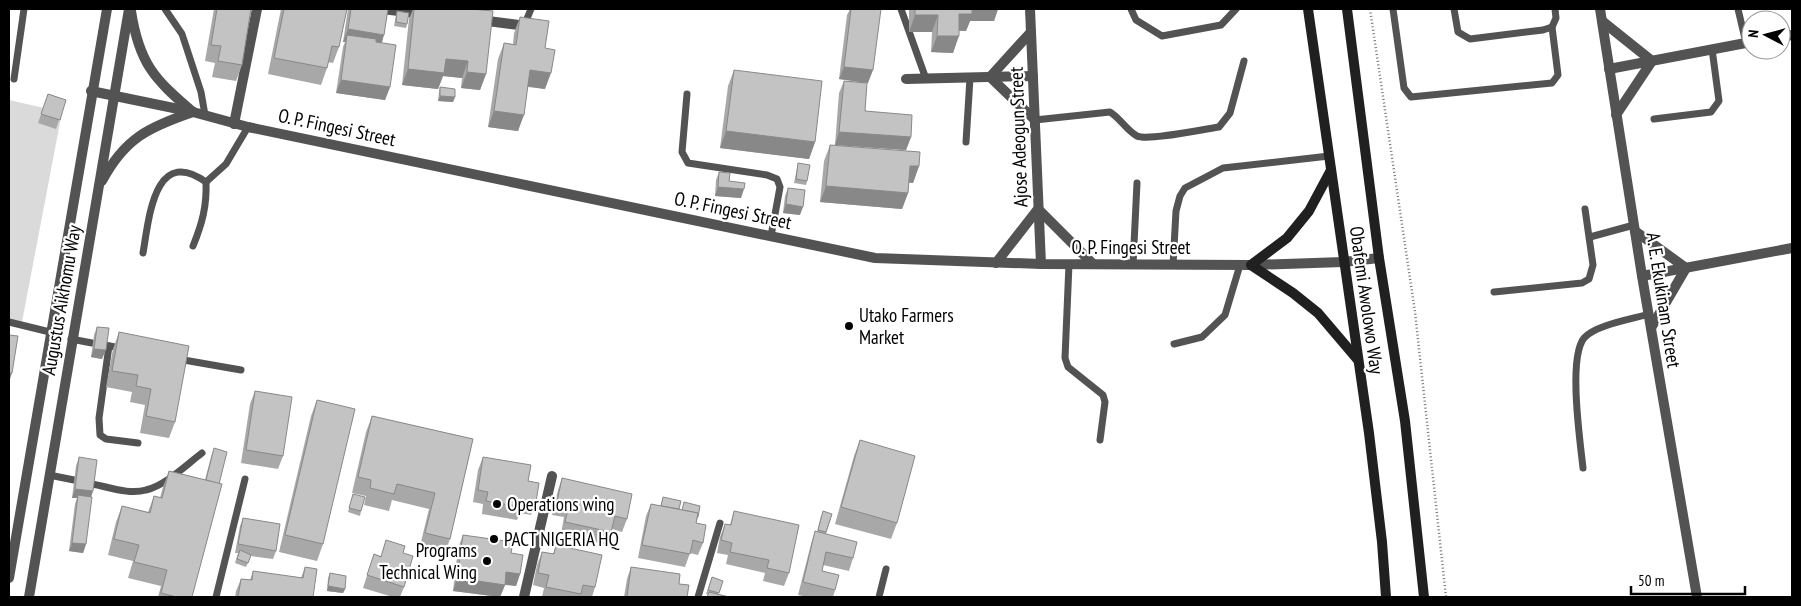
<svg xmlns="http://www.w3.org/2000/svg" width="1801" height="606" viewBox="0 0 1801 606" font-family="'PT Sans Narrow',sans-serif">
<style>
.green{fill:#dadada}
.lines{fill:none;stroke-linecap:round;stroke-linejoin:round}
.path{stroke:#757575;stroke-width:2.5;stroke-dasharray:1 2.5;stroke-linecap:butt}
.service{stroke:#535353;stroke-width:7}
.minor{stroke:#535353;stroke-width:10}
.tertiary{stroke:#535353;stroke-width:10}
.secondary{stroke:#202020;stroke-width:10}
.wall{fill:#a8a8a8}
.shaded-wall{fill:#888}
.building{fill:#c3c3c3;stroke:#888}
.poi-dot{fill:#000;stroke:#fff;stroke-width:2}
.labels{text-anchor:middle;dominant-baseline:central;stroke-width:4.5;stroke-linejoin:round;paint-order:stroke}
.street-label{font-size:19px;fill:#000;stroke:#fff}
.poi-label{font-size:19px;fill:#000;stroke:#fff;text-anchor:start}
</style>
<rect width="100%" height="100%" fill="#fff"/>
<path class="green" d="M9,100l53,12 -40,210 -13,-3z"/>
<g class="lines">
<path class="path" d="M1370,9l45,303 31,285"/>
<g class="service">
<path d="M165,9l17,25 19,58 4,23"/>
<path d="M901,9l25,70"/>
<path d="M1131,9l5,11 26,16 59,-11 15,-16"/>
<path d="M1393,9l11,79 7,9 141,-14 6,-8 -6,-48"/>
<path d="M1454,9l4,23 12,7 73,-9 9,-3 4,-9 -1,-9"/>
<path d="M1738,9l8,34"/>
<path d="M523,23l3,-2 5,-12"/>
<path d="M14,79l10,-70"/>
<path d="M687,94l-5,58 6,11 79,12 10,4 3,8 -9,49"/>
<path d="M1654,119l57,-7 8,-11 -7,-52"/>
<path d="M1035,120l75,-8c10,6 17,19 27,24 11,5 67,-7 82,-9l11,-14 14,-52"/>
<path d="M966,142l4,-64"/>
<path d="M206,182l20,-18 22,-37"/>
<path d="M1590,237l44,-12"/>
<path d="M193,246c9,-22 14,-40 13,-64"/>
<path d="M143,253c6,-34 11,-108 63,-71"/>
<path d="M1069,264l-4,94 3,9 35,28 2,7 -5,38"/>
<path d="M1133,265l4,-82"/>
<path d="M1173,265l3,-54 4,-15 5,-8 38,-20 106,-12"/>
<path d="M1494,292l88,-9 7,-4 4,-14 -8,-56"/>
<path d="M9,322l41,10"/>
<path d="M71,339l21,4"/>
<path d="M1174,344l28,-7 23,-22 15,-50"/>
<path d="M104,345l17,3"/>
<path d="M109,346l-10,72 1,17 6,4 32,4"/>
<path d="M178,359l63,11"/>
<path d="M1583,468c-3,-28 -15,-110 1,-130 11,-13 48,-19 65,-24"/>
<path d="M49,475l25,5"/>
<path d="M92,484c17,3 37,11 54,6 20,-5 40,-25 56,-37"/>
<path d="M216,597l29,-118"/>
<path d="M698,597l22,-74"/>
<path d="M879,597l7,-28"/>
</g>
<g class="minor">
<path d="M382,9l42,5"/>
<path d="M1030,9l11,255"/>
<path d="M1600,9l42,267 55,321"/>
<path d="M480,20l39,5"/>
<path d="M1602,21l50,40 -36,54"/>
<path d="M1031,32l-41,45 45,43"/>
<path d="M1781,37l11,-2"/>
<path d="M1609,69l142,-27"/>
<path d="M906,79l127,-3"/>
<path d="M91,91l102,21 55,15 627,131 166,6 210,1 92,-3 36,-4"/>
<path d="M234,124l23,-115"/>
<path d="M1635,231l51,37 -35,60"/>
<path d="M996,263l42,-54 55,55"/>
<path d="M1642,276l150,-28"/>
<path d="M524,597l28,-121"/>
</g>
<g class="tertiary">
<path d="M131,11c8,52 23,68 62,101"/>
<path d="M102,181c23,-43 47,-54 91,-69"/>
<path d="M9,578l98,-569"/>
<path d="M29,597l100,-588"/>
</g>
<g class="secondary">
<path d="M1308,9l61,424 13,109 4,55"/>
<path d="M1347,9l32,249 26,163 19,176"/>
<path d="M1331,170l-22,41 -22,27 -36,27 42,28 25,20 40,47"/>
</g>
</g>
<g class="wall">
<path d="M214,9h37l-9,56 -6,16 -24,-4 3,-14 -10,-2z"/>
<path d="M281,9h66l-8,38 -6,16 -5,-1 -1,6 -6,17 -53,-11z"/>
<path d="M348,9h40l-6,34 8,44 -5,13 -49,-7 7,-46 2,-5h-2z"/>
<path d="M413,9h57l16,65 -6,16 -19,-2 1,-10 -19,-2 -5,13 -36,-4 7,-66z"/>
<path d="M850,9h31l-13,74h-1l-2,28 46,26 -5,13 -71,-5 4,-52 5,-12 17,1 -22,-3 8,-64z"/>
<path d="M909,9h89l-4,12h-24l-4,10h-7l-6,22 -22,-1 1,-20h-23z"/>
<path d="M397,11l10,13 -1,4 -12,-2 2,-11z"/>
<path d="M520,17l25,31v41l-17,-2 -10,44 -30,-4 10,-68 6,-16 9,1 1,-11z"/>
<path d="M734,70l81,72 -6,17 -89,-11 8,-62z"/>
<path d="M440,87l15,10 -2,5 -15,-1 1,-9z"/>
<path d="M48,94l18,6 -10,29 -18,-6z"/>
<path d="M830,145l89,21 -6,17 -4,-1 -1,11 -6,16 -82,-7 4,-41z"/>
<path d="M798,163l9,18 -1,4 -12,-2z"/>
<path d="M719,172l10,9 12,17 -26,-2 1,-16z"/>
<path d="M788,188l12,27 -17,-2 2,-17z"/>
<path d="M97,327l5,32 -11,-2 3,-22z"/>
<path d="M119,332l56,90 -6,16 -29,-5 5,-28 -15,-3 2,-10 -26,-5 7,-38z"/>
<path d="M255,391l28,65 -5,13 -37,-6 9,-59z"/>
<path d="M317,400l6,144 -6,17 -38,-9 32,-136z"/>
<path d="M372,416l101,23 -23,100 -6,17 -25,-6 10,-41 -37,-9 -3,11 -25,-6 2,-9 -14,-3 14,-61z"/>
<path d="M860,440l37,83 -6,16 -56,-15 19,-68z"/>
<path d="M214,448l-22,149h-34l3,-11 -33,-8 5,-17 -25,-6 8,-33 6,-16 26,6 6,-16 6,2 3,-11 6,-16 36,9 6,-23z"/>
<path d="M79,457l14,34 -2,6 -5,47 -3,9 -14,-2 6,-47 2,-6h-5l4,-32z"/>
<path d="M483,457l45,24 8,21 -5,13 -11,-2 -3,7 -35,-6 1,-10 -10,-2 5,-32z"/>
<path d="M562,478l65,41 -5,13 -10,-3 -5,16 -46,-11 3,-17 -12,-2 6,-25z"/>
<path d="M353,494l8,17 -1,5 -12,-4z"/>
<path d="M663,497l16,12 3,1 2,-8 14,15 -2,6 7,20 -5,12 -8,-2 -5,14 -47,-9 8,-42 5,-12 10,2z"/>
<path d="M734,511l55,62 -5,13 -21,-5 2,-8 -39,-9 2,-9 -11,-2 3,-16 5,-13 5,1z"/>
<path d="M832,514l-6,20 27,24 -4,13 -26,-6 -1,6 13,19 -2,7h-25l-10,-2 13,-51 4,-13 2,1 4,-16z"/>
<path d="M243,518l33,33 -3,8 -22,-3 -5,11 -11,-4 3,-10h-3l5,-27z"/>
<path d="M463,535l48,18 9,21 -4,12 -11,-1 -5,12 -47,-6 5,-43z"/>
<path d="M386,540l17,13 1,34 -4,10h-7l-30,-9 11,-34 7,2z"/>
<path d="M556,545l39,42 -3,10h-50l2,-9 -11,-3 4,-20 5,-13 11,2z"/>
<path d="M305,567l8,30h-78l1,-6 5,-12 9,1 3,-9 48,7z"/>
<path d="M631,567l48,17 8,13h-63l3,-18z"/>
<path d="M330,573l15,16 -2,4 -16,-2 1,-13z"/>
<path d="M712,577l11,4 -5,13 11,3h-22l1,-3h-2z"/>
</g>
<g class="shaded-wall">
<path d="M971,9h27l-4,12h-24l-4,10 -13,-1 6,-16z"/>
<path d="M915,15h23l-6,17h-23z"/>
<path d="M348,29l36,6 -4,13 -33,-13 -2,7h-2z"/>
<path d="M937,36h22l-6,17 -22,-1z"/>
<path d="M446,59l22,2 -6,17 -19,-2 -5,13 -36,-4 6,-16z"/>
<path d="M844,67l29,3 -5,13 -29,-4z"/>
<path d="M530,70l21,3 -6,16 -20,-3z"/>
<path d="M467,72l19,2 -6,16 -19,-2z"/>
<path d="M341,80l49,7 -5,13 -49,-7z"/>
<path d="M440,96l15,1 -2,5 -15,-1z"/>
<path d="M494,111l30,4 -6,16 -30,-4z"/>
<path d="M726,131l89,11 -6,17 -89,-11z"/>
<path d="M839,132l72,5 -5,13 -71,-5z"/>
<path d="M910,166h9l-6,17 -9,-1z"/>
<path d="M826,186l82,7 -6,16 -82,-7z"/>
<path d="M718,187l26,2 -3,9 -26,-2z"/>
<path d="M786,204l17,3 -3,8 -17,-2z"/>
<path d="M94,349l12,1 -4,9 -11,-2z"/>
<path d="M9,373h3l-3,9z"/>
<path d="M75,489l18,2 -3,9 -12,-5 -1,3h-5z"/>
<path d="M72,543l14,1 -3,9 -14,-2z"/>
<path d="M506,572l14,2 -4,12 -14,-2z"/>
<path d="M457,578l48,7 -5,12 -47,-6z"/>
<path d="M328,586l17,3 -2,4 -16,-2z"/>
</g>
<g class="building">
<path d="M217,9h34l-9,56 -24,-4 3,-15 -10,-1z"/>
<path d="M284,9h63l-8,38 -7,-1 -5,22 -53,-10z"/>
<path d="M351,9h37l-4,26 -36,-6z"/>
<path d="M414,9h56l23,2 -7,63 -19,-2 1,-11 -22,-2 -2,14 -36,-4z"/>
<path d="M851,9h30l-8,61 -29,-3z"/>
<path d="M915,9h57v5h-13v22h-22l1,-21h-23z"/>
<path d="M397,11l12,2 -2,11 -11,-2z"/>
<path d="M520,17l29,4 -4,27 10,2 -4,23 -21,-3 -6,45 -30,-4 10,-68 12,2z"/>
<path d="M347,35l29,4v3l20,3 -6,42 -49,-7z"/>
<path d="M734,70l88,11 -7,61 -89,-11z"/>
<path d="M844,81l23,2 -2,28 47,4 -1,22 -72,-5z"/>
<path d="M440,87l15,2v8l-15,-1z"/>
<path d="M48,94l18,6 -6,20 -19,-6z"/>
<path d="M830,145l90,7 -1,14h-9l-2,27 -82,-7z"/>
<path d="M798,163l12,2 -3,16 -11,-2z"/>
<path d="M719,172l11,1 -1,8 16,2 -1,6 -26,-2z"/>
<path d="M788,188l17,2 -2,17 -17,-3z"/>
<path d="M97,327l12,1 -3,22 -12,-1z"/>
<path d="M119,332l70,14 -14,76 -29,-6 5,-27 -15,-3 2,-11 -26,-4z"/>
<path d="M9,335l9,1 -6,37h-3z"/>
<path d="M255,391l37,6 -9,59 -37,-6z"/>
<path d="M317,400l38,9 -32,135 -38,-9z"/>
<path d="M372,416l101,23 -23,100 -25,-6 10,-40 -38,-9 -3,10 -24,-6 1,-8 -13,-3z"/>
<path d="M860,440l55,16 -18,67 -56,-16z"/>
<path d="M214,448l13,4 -8,32 -13,-4z"/>
<path d="M79,457l18,3 -4,31 -18,-2z"/>
<path d="M483,457l48,8 -3,16 11,2 -3,19 -13,-2 -1,7 -36,-6 2,-9 -10,-2z"/>
<path d="M169,471l53,13 -30,113h-16l-15,-4 6,-23 -33,-8 5,-17 -25,-6 8,-33 28,7 4,-17 8,2z"/>
<path d="M562,478l70,16 -5,25 -12,-3 -4,16 -46,-10 4,-17 -12,-3z"/>
<path d="M353,494l12,3 -4,14 -12,-3z"/>
<path d="M78,495l14,2 -6,47 -14,-1z"/>
<path d="M663,497l18,4 -2,8 -18,-3z"/>
<path d="M684,502l16,4 -2,11h-1l1,-4 -16,-3z"/>
<path d="M651,504l47,9 -2,10 10,2 -3,18 -10,-3 -3,14 -48,-9z"/>
<path d="M734,511l65,14 -10,48 -22,-5 2,-8 -39,-8 2,-9 -11,-3 4,-16 6,1z"/>
<path d="M823,511l9,3 -6,18 -8,-2z"/>
<path d="M243,518l37,6 -4,27 -38,-7z"/>
<path d="M815,531l42,11 -4,16 -27,-6 -4,19 17,4 -4,15 -32,-8z"/>
<path d="M463,535l50,7 -2,11 12,2 -3,19 -14,-2 -1,13 -48,-7z"/>
<path d="M386,540l19,6 -2,7 10,3 -9,31 -37,-12 7,-21 7,3z"/>
<path d="M556,545l46,10 -7,32 -12,-2 -2,9 -35,-7 3,-12 -11,-2 4,-21 12,2z"/>
<path d="M240,550l11,5 -3,8 -11,-4z"/>
<path d="M305,567l12,2 -4,28h-75l3,-18 11,1 1,-9 50,7z"/>
<path d="M631,567l49,7 -1,10 10,1 -2,12h-60z"/>
<path d="M330,573l16,3 -1,13 -17,-3z"/>
<path d="M712,577l11,4 -4,12 -11,-3z"/>
<path d="M709,592l20,5h-22z"/>
</g>
<g class="poi-dot">
<circle cx="849" cy="326" r="5"/>
<circle cx="497" cy="504" r="5"/>
<circle cx="494" cy="539" r="5"/>
<circle cx="487" cy="561" r="5"/>
</g>
<g class="labels">
<g class="street-label">
<text transform="translate(337 127) rotate(12)">O. P. Fingesi Street</text>
<text transform="translate(1018 137) rotate(-92)">Ajose Adeogun Street</text>
<text transform="translate(733 210) rotate(12)">O. P. Fingesi Street</text>
<text x="1131" y="247">O. P. Fingesi Street</text>
<text transform="translate(61 300) rotate(-80)">Augustus Aikhomu Way</text>
<text transform="translate(1367 300) rotate(82)">Obafemi Awolowo Way</text>
<text transform="translate(1664 300) rotate(81)">A. E. Ekukinam Street</text>
</g>
<g class="poi-label">
<text x="859" y="315">Utako Farmers<tspan x="859" dy="22">Market</tspan></text>
<text x="507" y="504">Operations wing</text>
<text x="504" y="539">PACT NIGERIA HQ</text>
<text x="477" y="550" text-anchor="end">Programs<tspan x="477" dy="22">Technical Wing</tspan></text>
</g>
</g>
<rect width="1801" height="606" fill="none" stroke="#000000" stroke-width="20"/>
<g transform="translate(1766 35) rotate(276)"><circle r="24" fill="#ffffff" stroke="#999999"/>
<path d="M0-4L9 19L0 12L-9 19Z" fill="#000000"/>
<text y="-8" font-size="14" font-weight="bold" text-anchor="middle" fill="#000000">N</text>
</g>
<path d="M1631 586v8h114v-8" fill="none" stroke="#000000" stroke-width="2.5"/>
<text x="1638" y="586" font-size="15" fill="#000000" stroke="#ffffff" stroke-width="4" paint-order="stroke">50 m</text>
</svg>
